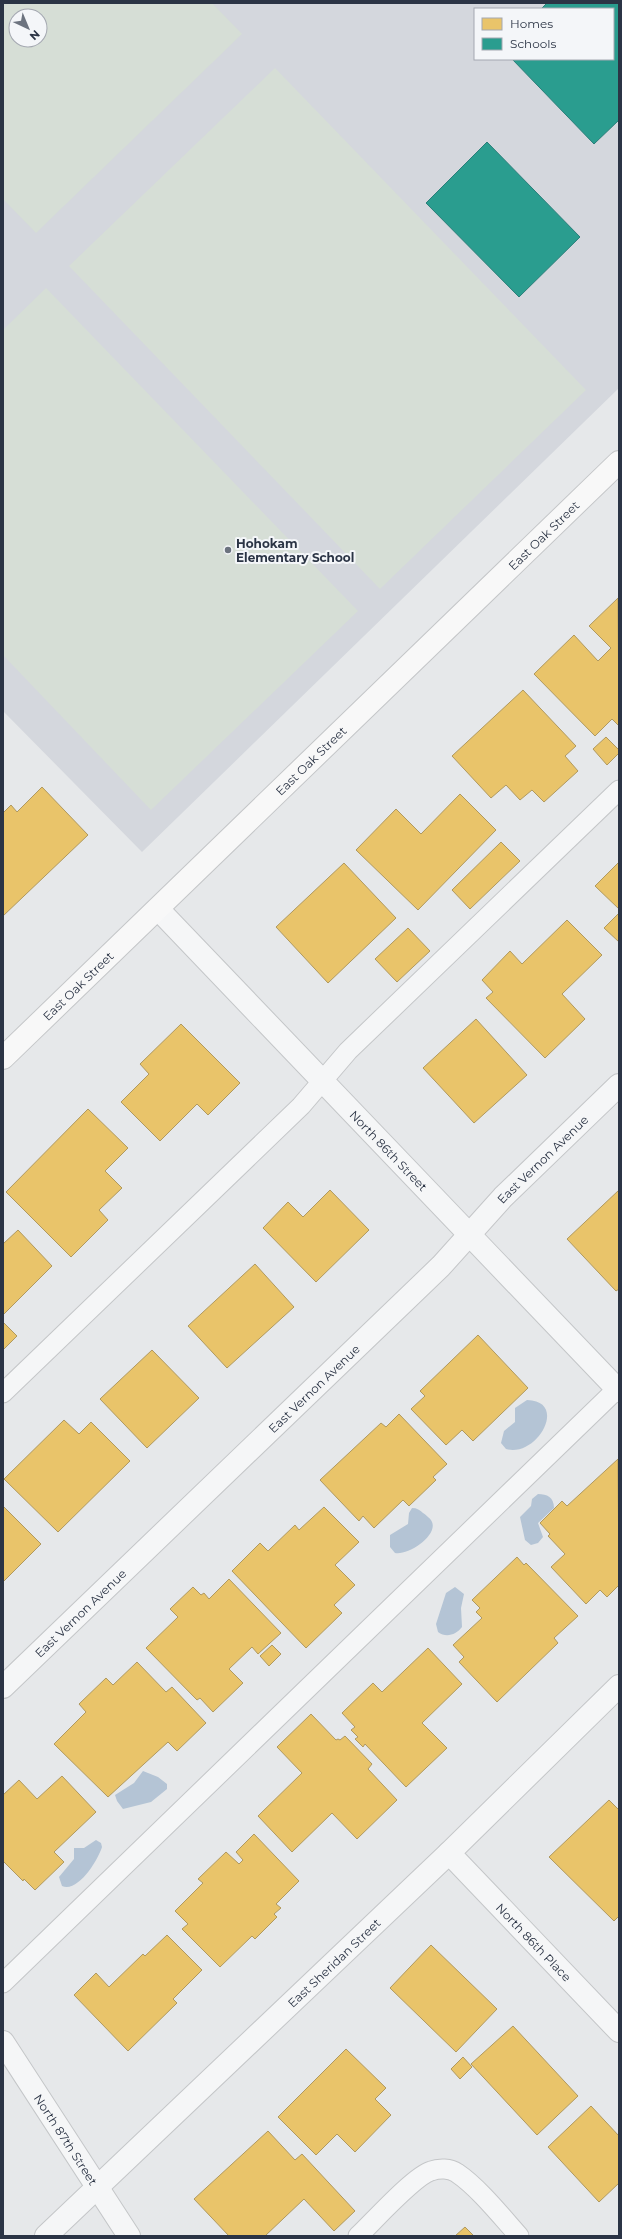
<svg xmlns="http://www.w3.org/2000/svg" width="622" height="2239" viewBox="0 0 622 2239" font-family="Montserrat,sans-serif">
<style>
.built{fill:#d4d7dd;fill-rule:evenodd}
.green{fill:#d6ded6;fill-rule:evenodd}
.water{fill:#b4c4d5}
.homes{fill:#e9c46a;stroke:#b0995f}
.schools{fill:#2a9d8f;stroke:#2a7e79}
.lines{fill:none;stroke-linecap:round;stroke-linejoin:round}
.lane-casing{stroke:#c4c6c8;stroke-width:21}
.street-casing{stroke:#c4c6c8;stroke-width:24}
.secondary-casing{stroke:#c4c6c8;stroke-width:24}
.lane{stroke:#f5f6f7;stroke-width:19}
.street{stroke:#f5f6f7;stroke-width:22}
.secondary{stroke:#f8f8f8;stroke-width:22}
.poi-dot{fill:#6c737f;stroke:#f4f6f9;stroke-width:1.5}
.labels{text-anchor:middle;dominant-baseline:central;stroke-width:4;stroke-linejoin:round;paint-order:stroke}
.street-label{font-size:12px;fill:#2b3445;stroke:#f4f6f9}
.poi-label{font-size:12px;font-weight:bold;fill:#2b3445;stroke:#f4f6f9;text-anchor:start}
</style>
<rect width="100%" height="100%" fill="#e6e8ea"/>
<path class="built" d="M3,3h616v385l-477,464 -139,-141zM475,9h138v50h-138zM16,16h24v24h-24z"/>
<g class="green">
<path d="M3,3h209l30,31 -206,199 -33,-34zM16,16h24v24h-24z"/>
<path d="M275,68l311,322 -206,199 -311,-323z"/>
<path d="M46,288l312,323 -207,199 -148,-155v-325z"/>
</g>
<g class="water">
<path d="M527,1400c42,1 10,58 -21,49l-5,-6 3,-12 11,-9v-14z"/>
<path d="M538,1494c9,0 16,3 16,14l-16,15 5,14 -5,6 -7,2 -6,-5 -5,-23 11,-11 1,-7z"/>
<path d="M412,1508c5,0 8,2 11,5 3,2 8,6 9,9 6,14 -25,34 -37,31l-5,-6v-12l18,-11 1,-11z"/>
<path d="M455,1587l9,7 -3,14 1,19c-6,8 -16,11 -24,5l-2,-8 10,-31z"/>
<path d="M143,1771l15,6 9,7v5l-16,13 -28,7 -6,-8 -2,-6 19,-12z"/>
<path d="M96,1840l5,3 1,4c-4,13 -24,46 -40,39l-3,-9 15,-18v-11h10z"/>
</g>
<g class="homes">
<path d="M618,598l1,128 -7,-7 -17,17 -61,-62 40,-39 24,26 13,-13 -22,-22z"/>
<path d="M523,690l53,56 -11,10 13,15 -34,31 -12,-12 -12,10 -14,-15 -15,13 -39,-42z"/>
<path d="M606,737l13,13v3l-12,12 -14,-16z"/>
<path d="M42,787l46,48 -85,81v-103l8,-8 6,7z"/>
<path d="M460,794l36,36 -78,80 -62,-60 40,-41 25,25z"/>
<path d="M501,842l19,19 -50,48 -18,-19z"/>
<path d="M619,862v47l-24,-23z"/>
<path d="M344,863l52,55 -68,65 -52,-56z"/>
<path d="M619,913v29l-15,-14z"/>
<path d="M567,920l35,35 -40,39 23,25 -40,39 -59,-60 7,-6 -11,-12 28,-29 12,13z"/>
<path d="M408,928l22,23 -33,31 -22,-23z"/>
<path d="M476,1019l51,56 -53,48 -51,-55z"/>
<path d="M181,1024l59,59 -32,32 -11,-11 -37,37 -39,-39 28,-28 -9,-10z"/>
<path d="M88,1109l40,39 -23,23 17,17 -23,22 9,10 -37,37 -65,-65z"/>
<path d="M330,1190l39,40 -53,52 -53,-54 25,-26 15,15z"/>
<path d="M619,1190v99l-3,2 -49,-52z"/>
<path d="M18,1230l34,36 -49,49v-71z"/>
<path d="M255,1264l39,43 -67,61 -39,-42z"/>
<path d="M3,1322l14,14 -14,14z"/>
<path d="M478,1335l50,53 -55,53 -11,-11 -16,15 -35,-36 14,-13 -5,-5z"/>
<path d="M152,1350l47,48 -52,50 -47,-49z"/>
<path d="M399,1414l48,50 -14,13 3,3 -27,26 -6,-6 -29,28 -11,-12 -4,5 -39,-41 61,-57 5,4z"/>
<path d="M64,1420l15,14 12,-12 39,39 -72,71 -54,-53z"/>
<path d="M618,1459l1,126 -12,12 -7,-7 -14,14 -35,-37 14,-13 -17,-18 2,-2 -10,-11 22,-22 5,5z"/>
<path d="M3,1506l38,38 -38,38z"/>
<path d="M324,1507l35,35 -24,23 20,20 -21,20 8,8 -36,35 -74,-77 28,-28 8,8 27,-26 4,5z"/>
<path d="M517,1557l7,8 2,-2 52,53 -24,22 4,5 -61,59 -38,-40 5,-5 -11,-12 29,-27 -6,-6 4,-4 -8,-8z"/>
<path d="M229,1579l52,54 -23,21 -6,-7 -23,22 14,14 -30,29 -13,-14 -3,2 -51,-52 32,-31 -8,-8 23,-22 8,8 3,-2 5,6z"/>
<path d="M272,1645l9,9 -12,12 -9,-10z"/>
<path d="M428,1648l34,36 -40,39 25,25 -41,39 -41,-43 -2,3 -8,-8 3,-2 -7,-7 4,-3 -13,-14 31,-30 9,9z"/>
<path d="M137,1662l29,30 6,-5 34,36 -29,28 -9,-9 -60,55 -54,-53 32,-32 -7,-8 27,-26 7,7z"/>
<path d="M311,1714l25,26 2,-1 2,1 5,-4 27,28 -4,5 29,31 -40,39 -25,-26 -40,39 -34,-36 44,-43 -25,-26z"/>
<path d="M62,1776l34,36 -42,40 10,10 -29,28 -11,-11 -1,2 -20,-20v-66l16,-15 18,19z"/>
<path d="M609,1800l10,10v106l-5,5 -65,-64z"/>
<path d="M254,1834l45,47 -23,23 5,4 -7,6 3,3 -22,22 -3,-3 -32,31 -38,-38 6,-5 -13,-13 28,-28 -5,-4 28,-27 13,12 4,-4 -7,-8z"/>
<path d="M167,1935l35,35 -29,29 4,4 -49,48 -54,-56 22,-22 13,14 34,-33 2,2z"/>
<path d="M431,1945l66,64 -41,43 -66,-64z"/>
<path d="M513,2026l65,70 -41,39 -66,-71z"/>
<path d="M346,2049l40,39 -11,11 16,16 -36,37 -18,-18 -21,21 -38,-38z"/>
<path d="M463,2057l9,10 -12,12 -9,-10z"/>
<path d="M591,2106l28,30v47l-20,19 -51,-55z"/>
<path d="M268,2131l27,29 7,-6 53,57 -21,20 -30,-32 -39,37h-36l-35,-37z"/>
<path d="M465,2227l9,9h-19z"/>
</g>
<g class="schools">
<path d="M547,3h72v117l-25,24 -82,-85h101v-50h-72z"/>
<path d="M487,142l93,95 -61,60 -93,-94z"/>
</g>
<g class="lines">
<g class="lane-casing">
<g id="lane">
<path d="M3,1393l298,-287 47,-55 271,-261"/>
<path d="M3,1983l616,-596"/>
<path d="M358,2236c15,-14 56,-60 73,-65 8,-3 19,-3 26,2 21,14 45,44 62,63"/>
</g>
</g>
<g class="street-casing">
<g id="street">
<path id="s1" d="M158,909l461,482"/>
<path id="s2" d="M3,1687l438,-421 62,-69 116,-112"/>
<path id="s3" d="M449,1853l170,178"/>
<path id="s4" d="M3,2042l126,194"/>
<path id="s5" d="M46,2236l403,-383 170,-167"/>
</g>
</g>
<g class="secondary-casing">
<g id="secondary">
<path id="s6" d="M3,1058l616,-596"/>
</g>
</g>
<use href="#lane" class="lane"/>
<use href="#street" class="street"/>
<use href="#secondary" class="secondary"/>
</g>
<circle class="poi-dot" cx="228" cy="550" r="4"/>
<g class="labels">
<g class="street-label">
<text stroke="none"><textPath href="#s6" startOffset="752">East Oak Street</textPath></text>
<text stroke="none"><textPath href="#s6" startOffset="428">East Oak Street</textPath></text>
<text stroke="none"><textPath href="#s6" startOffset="104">East Oak Street</textPath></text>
<text stroke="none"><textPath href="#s1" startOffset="334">North 86th Street</textPath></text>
<text stroke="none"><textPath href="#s2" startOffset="755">East Vernon Avenue</textPath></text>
<text stroke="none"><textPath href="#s2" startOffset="431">East Vernon Avenue</textPath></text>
<text stroke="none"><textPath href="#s2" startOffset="107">East Vernon Avenue</textPath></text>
<text stroke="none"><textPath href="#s3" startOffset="123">North 86th Place</textPath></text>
<text stroke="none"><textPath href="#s5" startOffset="397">East Sheridan Street</textPath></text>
<text stroke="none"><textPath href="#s4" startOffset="116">North 87th Street</textPath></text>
</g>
<g class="poi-label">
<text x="236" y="543">Hohokam<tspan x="236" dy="14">Elementary School</tspan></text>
</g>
</g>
<rect width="622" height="2239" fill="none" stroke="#2b3445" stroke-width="8"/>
<rect x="474" y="8" width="140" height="52" fill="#f4f6f9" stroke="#a4a8b1"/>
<rect x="482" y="18" width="20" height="12" fill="#e9c46a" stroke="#a4a8b1"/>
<text x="510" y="28" font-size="12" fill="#2b3445">Homes</text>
<rect x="482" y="38" width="20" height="12" fill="#2a9d8f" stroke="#a4a8b1"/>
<text x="510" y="48" font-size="12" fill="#2b3445">Schools</text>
<g transform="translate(28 28) rotate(136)"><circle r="19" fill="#f4f6f9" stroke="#a4a8b1"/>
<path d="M0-3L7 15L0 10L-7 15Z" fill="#6c737f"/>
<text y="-6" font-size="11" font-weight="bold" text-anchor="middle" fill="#2b3445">N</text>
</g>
</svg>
